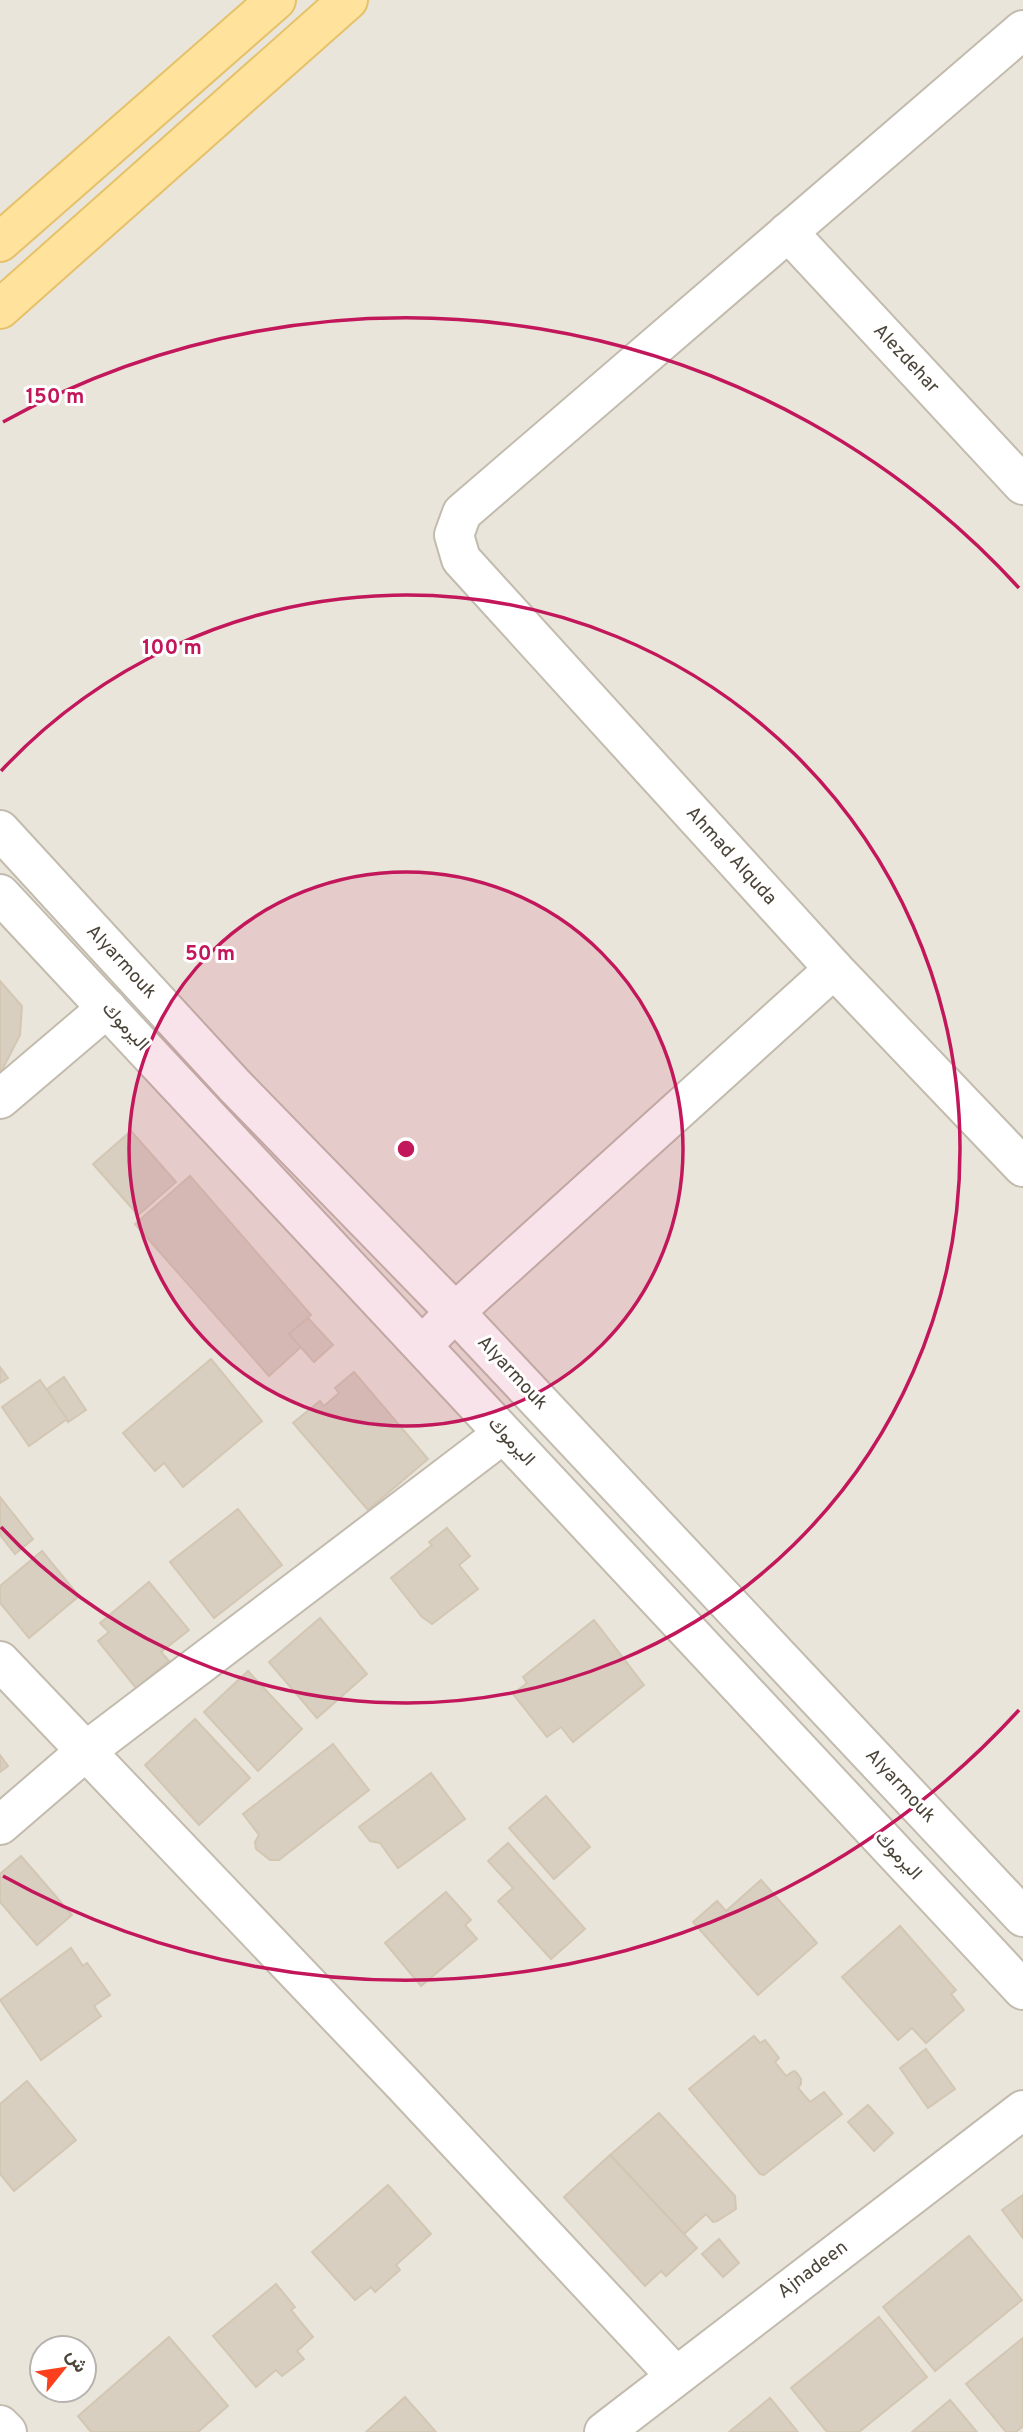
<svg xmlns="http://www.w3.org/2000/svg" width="1023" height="2432" viewBox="0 0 1023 2432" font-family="Overpass,Vazirmatn,sans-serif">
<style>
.residential{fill:#eae5da;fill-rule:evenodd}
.building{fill:#d8cfc1;stroke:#d3c7b4;stroke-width:2}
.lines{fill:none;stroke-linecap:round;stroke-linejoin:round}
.minor-casing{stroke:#c2bbae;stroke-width:42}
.tertiary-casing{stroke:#c2bbae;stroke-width:42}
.primary-casing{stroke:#e6c16a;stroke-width:42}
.minor{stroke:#fff;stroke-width:38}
.tertiary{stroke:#fff;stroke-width:38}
.primary{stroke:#ffe39c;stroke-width:38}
.ring{fill:none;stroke:#c2185b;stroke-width:3.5}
.labels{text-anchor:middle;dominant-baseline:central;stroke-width:6;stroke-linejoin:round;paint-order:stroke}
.street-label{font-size:19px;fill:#4b4439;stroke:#fff}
.centre{fill:#c2185b;stroke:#fff;stroke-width:3.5}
.ring-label{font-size:21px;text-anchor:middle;font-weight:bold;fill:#c2185b;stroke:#fff;stroke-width:6;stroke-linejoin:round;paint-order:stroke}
</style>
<rect width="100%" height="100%" fill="#f6f3ec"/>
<path class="residential" d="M0,0h1023v2432h-1023zM42,2348h42v42h-42z"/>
<g class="building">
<path d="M0,981l22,25 -2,29 -20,39z"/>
<path d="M131,1131l45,51 -38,33 -45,-51z"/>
<path d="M190,1176l121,139 -22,19 12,13 -32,29 -134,-152z"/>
<path d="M308,1318l25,27 -19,17 -25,-28z"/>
<path d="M211,1359l51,62 -79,66 -19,-24 -9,8 -32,-38z"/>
<path d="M0,1367l8,11 -8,5z"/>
<path d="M354,1372l74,87 -60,51 -75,-87 27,-22 4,5 15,-13 -4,-5z"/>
<path d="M64,1377l22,33 -18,12 -21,-33z"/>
<path d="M40,1380l27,39 -38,27 -27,-39z"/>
<path d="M0,1497l33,42 -18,15 -15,-19z"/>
<path d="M238,1509l44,56 -68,53 -44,-56z"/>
<path d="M447,1528l23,28 -11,9 19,24 -46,35 -10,-7 -31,-39 41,-33 -3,-3z"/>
<path d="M42,1551l37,45 -50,42 -29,-35v-17z"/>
<path d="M149,1582l40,48 -28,22 8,9 -33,27 -38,-47 11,-9 -9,-9z"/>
<path d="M320,1618l47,56 -50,44 -48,-56z"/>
<path d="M594,1620l50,65 -71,57 -12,-15 -14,10 -34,-43 14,-11 -4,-6z"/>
<path d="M248,1671l54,58 -44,42 -54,-59z"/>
<path d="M195,1719l55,59 -51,47 -54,-60z"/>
<path d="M333,1744l36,46 -90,70h-9l-14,-11 -1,-7 4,-7 -16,-21z"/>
<path d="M0,1755l8,11 -8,6z"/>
<path d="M431,1773l34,46 -67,49 -18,-25 -10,-2 -11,-14z"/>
<path d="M546,1796l44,51 -36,32 -45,-51z"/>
<path d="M508,1843l77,86 -34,30 -53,-58 15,-13 -25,-27z"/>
<path d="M21,1856l51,59 -35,30 -37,-43v-28z"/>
<path d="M761,1880l56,63 -59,52 -65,-73 24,-21 9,10z"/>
<path d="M446,1892l25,28 -6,5 12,14 -56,47 -36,-43z"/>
<path d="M900,1926l56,64 -5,4 13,16 -38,33 -14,-15 -14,12 -56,-63z"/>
<path d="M71,1948l12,18 4,-3 23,32 -16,11 7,10 -60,44 -41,-60z"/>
<path d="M754,2036l6,7 5,-3 14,18 -4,4 11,14 8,-5 3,2 4,6v5l-3,4 12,14 14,-10 18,22 -78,61 -4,-1 -71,-85z"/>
<path d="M926,2049l29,40 -27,19 -28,-40z"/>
<path d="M27,2081l49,59 -62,51 -14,-17v-70z"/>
<path d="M868,2105l25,28 -19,18 -26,-29z"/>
<path d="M659,2113l76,83 1,13 -19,12 -4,1 -7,-8 -22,20 -74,-79z"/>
<path d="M610,2155l87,93 -31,28 -5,-5 -16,15 -81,-89z"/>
<path d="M388,2185l43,49 -35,31 4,5 -25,22 -4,-5 -16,13 -43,-48z"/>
<path d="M1023,2195v43l-21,-28z"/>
<path d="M969,2236l53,64 -87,71 -52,-64z"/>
<path d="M719,2239l20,24 -16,14 -21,-23z"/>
<path d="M276,2284l19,23 -4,3 22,27 -16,14 7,8 -22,17 -6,-6 -20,17 -43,-51z"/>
<path d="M879,2317l48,60 -68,55h-32l-36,-44z"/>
<path d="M169,2337l59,69 -30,26h-107l-13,-16z"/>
<path d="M1023,2338v88l-7,6h-10l-40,-48z"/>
<path d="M405,2397l31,35h-70z"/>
<path d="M770,2398l28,34h-69z"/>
<path d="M950,2400l27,32h-65z"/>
</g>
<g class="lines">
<g class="minor-casing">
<g id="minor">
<path d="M1023,30l-561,483 -8,22 7,24 373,410 189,198"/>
<path d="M788,232l235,253"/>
<path d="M0,1099l107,-91"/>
<path d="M423,1345l32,-33 379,-343"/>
<path d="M0,1661l405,425 270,289"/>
<path d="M0,1825l86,-74 417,-317"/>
<path d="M0,2425l7,7"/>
<path d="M604,2432l419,-322"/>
</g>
</g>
<g class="tertiary-casing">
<g id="tertiary">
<path d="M0,830l235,256 220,226 568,605"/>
<path d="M0,894l1023,1096"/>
</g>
</g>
<g class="primary-casing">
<g id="primary">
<path d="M0,242l276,-242"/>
<path d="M0,309l348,-309"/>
</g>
</g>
<use href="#minor" class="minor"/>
<use href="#tertiary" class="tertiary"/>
<use href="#primary" class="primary"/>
</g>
<circle cx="406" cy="1149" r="277" fill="#c2185b" fill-opacity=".12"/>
<g class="ring">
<circle cx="406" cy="1149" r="277"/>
<path d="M1 771A554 554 0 1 1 1 1527"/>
<path d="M1019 1710A831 831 0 0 1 3 1876M3 422A831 831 0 0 1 1019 588"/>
</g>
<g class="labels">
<g class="street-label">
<text transform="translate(906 359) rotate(47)">Alezdehar</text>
<text transform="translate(731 856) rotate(48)">Ahmad Alquda</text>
<text transform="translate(121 962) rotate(47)">Alyarmouk</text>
<text transform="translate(125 1027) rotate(47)">اليرموك</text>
<text transform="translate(512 1373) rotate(47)">Alyarmouk</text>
<text transform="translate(511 1442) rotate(47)">اليرموك</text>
<text transform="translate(900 1786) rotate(47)">Alyarmouk</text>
<text transform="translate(898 1856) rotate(47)">اليرموك</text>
<text transform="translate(813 2270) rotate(-37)">Ajnadeen</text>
</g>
</g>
<circle cx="406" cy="1149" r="10" class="centre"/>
<g class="ring-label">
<text x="55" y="403">150 m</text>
<text x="172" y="654">100 m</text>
<text x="210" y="960">50 m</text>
</g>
<g transform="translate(63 2369) rotate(60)"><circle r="33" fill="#ffffff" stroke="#b7b4b0" stroke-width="2"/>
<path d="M0-5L12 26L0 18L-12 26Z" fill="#fc3f1d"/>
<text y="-10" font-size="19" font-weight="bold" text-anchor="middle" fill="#4b4439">ش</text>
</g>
</svg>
